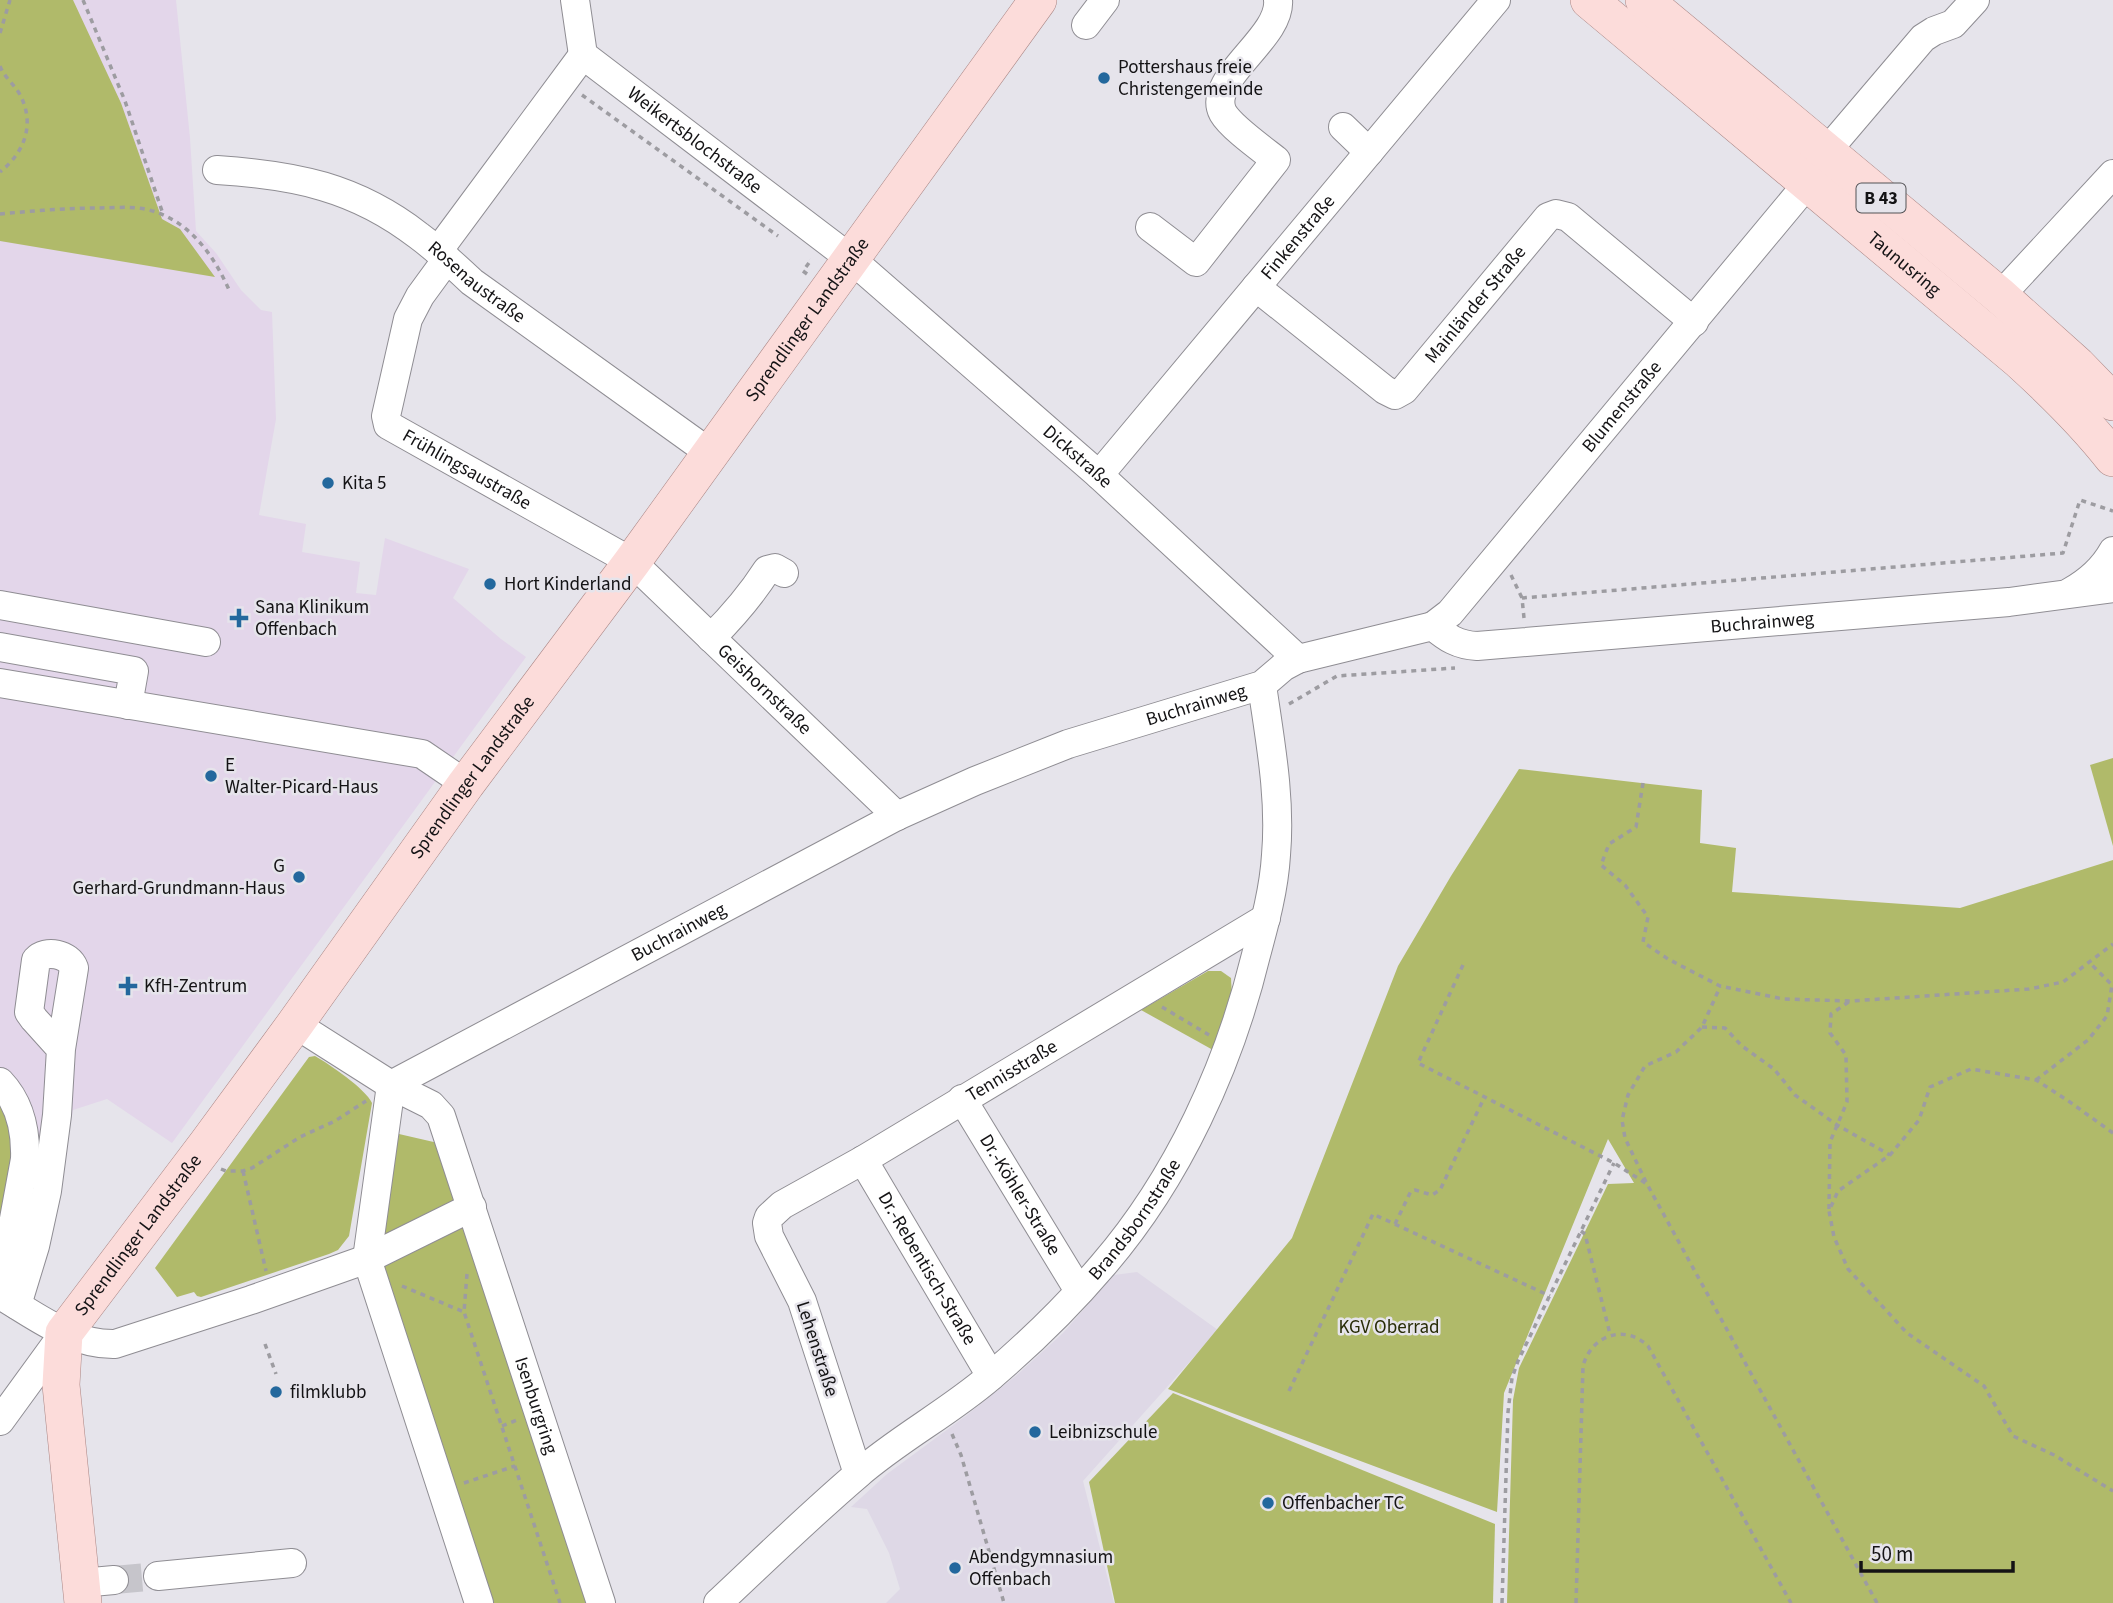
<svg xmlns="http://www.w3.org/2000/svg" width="2113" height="1603" viewBox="0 0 2113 1603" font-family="'Source Sans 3',sans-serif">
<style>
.built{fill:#ded8e6}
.medical{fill:#e3d6ea}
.green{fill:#b0ba6a}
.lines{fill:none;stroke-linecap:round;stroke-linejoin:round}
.minor-tunnel{stroke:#c6c5cb;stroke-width:28;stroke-dasharray:28 14;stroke-linecap:butt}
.minor-casing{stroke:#8f8d93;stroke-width:30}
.major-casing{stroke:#aa8685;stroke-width:38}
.path{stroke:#9d9ca1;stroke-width:3.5;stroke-dasharray:5 5;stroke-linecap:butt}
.minor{stroke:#fff;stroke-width:28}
.major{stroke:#fcdcda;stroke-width:37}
.poi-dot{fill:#23689d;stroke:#e6e4eb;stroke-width:2.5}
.labels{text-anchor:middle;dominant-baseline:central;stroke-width:5;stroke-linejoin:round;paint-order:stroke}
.shield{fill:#e6e4eb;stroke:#535255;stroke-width:2}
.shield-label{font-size:18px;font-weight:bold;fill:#141315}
.poi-label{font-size:19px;fill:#141315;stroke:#e6e4eb;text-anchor:start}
.street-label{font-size:19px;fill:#141315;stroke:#e6e4eb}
.park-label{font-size:19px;fill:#282c07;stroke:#e6e4eb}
</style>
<rect width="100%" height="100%" fill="#e6e4eb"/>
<path class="built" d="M1137,1272l81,58 -135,151 31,122h-228l14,-14 -11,-36 -22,-44 -16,-2 36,-33 80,-59 50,-40 46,-42 51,-58z"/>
<path class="medical" d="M0,0h176l14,138 6,93 20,22 25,37 20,20 11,2 4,107 -17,96 47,9 -4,28 58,10 -4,31 20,2 9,-57 84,31 -16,29 48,41 25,18 -354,486 -65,-44 -34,11 -12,65 -61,77z"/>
<g class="green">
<path d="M0,0h73l48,103 41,116 18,10 35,48 -215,-36z"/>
<path d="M2113,758v88l-23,-81z"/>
<path d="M1519,769l183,21 -2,53 36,5 -4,44 228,16 153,-48v743h-606l6,-203 6,-32 89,-184 26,-1 -26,-44 -104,254 -7,119 -329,-123 124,-151 106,-272 53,-90z"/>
<path d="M1208,971h13l10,7 1,19 -19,53 -72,-40z"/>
<path d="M315,1056c14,8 51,33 57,47l-23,133 -11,14 -9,4 -128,43 -4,-1 -3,-4 -17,5 -22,-29 154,-211z"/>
<path d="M0,1095l18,55 -18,102z"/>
<path d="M399,1134l39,9 20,57 -67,36 -9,-1 -2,-6z"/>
<path d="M461,1227l6,2 125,374h-103l-109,-335z"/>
<path d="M1173,1393l322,131 -2,79h-378l-26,-121z"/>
</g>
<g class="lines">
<path class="minor-tunnel" d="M114,1580l44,-4"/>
<g class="minor-casing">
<g id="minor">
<path id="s1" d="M575,0l8,55 268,204 248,216 199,184"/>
<path d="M1086,25l19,-25"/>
<path d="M1343,127l26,25"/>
<path d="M1826,152l97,-114 11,-7 19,-7 22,-24"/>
<path id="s2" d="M217,170c78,5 139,17 202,66 19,14 36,30 53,46l238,171"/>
<path d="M1150,227l46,35 80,-102c-14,-11 -45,-33 -53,-47 -18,-34 59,-75 55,-113"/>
<path d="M438,251l145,-196"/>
<path id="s3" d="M447,259l-27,37 -12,23 -22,97 2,9 244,137 265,254"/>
<path id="s4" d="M1256,287l129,103 10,5 9,-5 144,-173 8,-3 12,3 126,105"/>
<path d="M2000,296l113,-122"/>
<path id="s5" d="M1099,475l397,-475"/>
<path d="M2070,592c18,-10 33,-23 43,-41"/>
<path d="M0,605l206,37"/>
<path id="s6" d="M1433,626l17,-13 358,-430"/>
<path d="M711,638c21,-21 40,-43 56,-68l8,-2 9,5"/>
<path d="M0,647l134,24 -6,34"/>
<path d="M0,683l422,71 44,30"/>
<path id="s7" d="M295,1024l96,61 40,20 10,11 160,487"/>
<path d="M0,1082c20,21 26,49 25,77l-25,136"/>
<path id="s8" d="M962,1099l117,192"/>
<path id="s9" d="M863,1160l128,216"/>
<path d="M0,1295c36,21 72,50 115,49l136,-44 116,-41 105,-52"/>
<path d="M17,1305l18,-59 12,-55 10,-76 4,-66 13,-81c-5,-14 -28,-19 -38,-8l-7,52 5,7 27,30"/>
<path d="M0,1421l64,-88"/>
<path id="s10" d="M858,1474l-56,-173 -33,-65 -2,-13 2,-6 13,-12 81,-45 403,-242"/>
<path d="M158,1576l134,-13"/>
<path d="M81,1583l33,-3"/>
<path id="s11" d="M479,1603l-112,-344 24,-174 506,-269 78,-35 93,-37 194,-59 21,-18 15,-8 135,-33c14,12 25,19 44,20l532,-44 104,-14"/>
<path id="s12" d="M718,1603c46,-43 91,-87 139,-128 41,-36 91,-62 133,-98 40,-34 79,-72 113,-112 75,-87 126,-199 153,-310 9,-33 18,-66 20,-100 5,-57 -6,-114 -14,-170"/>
</g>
</g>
<g class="major-casing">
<g id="major">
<path id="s13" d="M1589,0l430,360c33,30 66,62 94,98"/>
<path d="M1644,0l356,296 77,69 36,37"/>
<path id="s14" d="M83,1603l-22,-218 3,-52 143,-189 88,-120 171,-240 166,-222 406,-562"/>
</g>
</g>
<g class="path">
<path d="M83,0l42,101 38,113"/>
<path d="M0,33l10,-33"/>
<path d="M0,66c4,11 13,17 19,27 17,30 6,59 -19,79"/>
<path d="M582,95l196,141"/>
<path d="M0,214c32,-3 65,-6 97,-6 15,0 33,-2 48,1 43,9 69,46 85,83"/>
<path d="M807,274l-4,-3 8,-11 -1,-1"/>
<path d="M1511,575l11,23"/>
<path d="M1524,618l-2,-20 541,-45 17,-53 33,11"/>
<path d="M1289,704l48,-28 118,-8"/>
<path d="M1643,783l-7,44 -27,17 -8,21 24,20 23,32 -5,25 25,17 52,27 63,13 68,2 178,-12 34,-7 50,-38"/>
<path d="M1463,965l-45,98 196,100 33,21 230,419"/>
<path d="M1162,1007l47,28"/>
<path d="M1702,1027l23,1 17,18 32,23 21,26 42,30 53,30"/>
<path d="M2036,1080l52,-40 19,-24 5,-31 -23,-23"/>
<path d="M2113,1133l-46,-33 -31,-20 -65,-11 -41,18 -11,33 -29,35 -52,36 -9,20 5,26 14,32 59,64 77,53 29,50 41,19 59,36"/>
<path d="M221,1169l5,2h17l9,-3 48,-31 35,-16 31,-20"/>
<path d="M243,1171l23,100"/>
<path d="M1646,1182l-21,-44 -3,-18 6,-25 17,-29 31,-14 26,-25 18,-40"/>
<path d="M1829,1209l1,-67 17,-40 -1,-47 -16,-22 1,-19 19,-13"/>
<path d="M1395,1224l16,-33 4,-1 17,5 8,-5 44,-92"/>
<path d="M1581,1231l4,3 25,100"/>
<path d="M467,1274l-3,38 96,291"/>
<path d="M402,1286l62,26"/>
<path d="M265,1344l11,30"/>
<path d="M1289,1391l84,-177 177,82"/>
<path d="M502,1426l15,-6"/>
<path d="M952,1434l9,21 43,148"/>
<path d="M464,1483l51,-17"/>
<path d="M1502,1603l6,-191 4,-34 6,-17 96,-198"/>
<path d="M1576,1603l7,-237c8,-30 41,-43 65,-20l143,257"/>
</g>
<use href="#minor" class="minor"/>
<use href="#major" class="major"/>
</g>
<g class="poi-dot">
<circle cx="1104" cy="78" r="7"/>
<circle cx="328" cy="483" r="7"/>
<circle cx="490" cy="584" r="7"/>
<path d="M235.5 607.5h7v7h7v7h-7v7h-7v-7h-7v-7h7z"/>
<circle cx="211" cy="776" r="7"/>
<circle cx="299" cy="877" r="7"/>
<path d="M124.5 975.5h7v7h7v7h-7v7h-7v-7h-7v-7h7z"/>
<circle cx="276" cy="1392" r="7"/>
<circle cx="1035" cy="1432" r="7"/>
<circle cx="1268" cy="1503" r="7"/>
<circle cx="955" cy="1568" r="7"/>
</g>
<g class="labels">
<rect class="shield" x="1856.5" y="183.5" width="49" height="29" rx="5"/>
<g class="shield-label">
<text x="1881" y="198">B 43</text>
</g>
<g class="poi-label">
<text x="1118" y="67">Pottershaus freie<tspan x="1118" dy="22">Christengemeinde</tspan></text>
<text x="342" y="483">Kita 5</text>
<text x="504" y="584">Hort Kinderland</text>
<text x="255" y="607">Sana Klinikum<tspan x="255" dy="22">Offenbach</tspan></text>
<text x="225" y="765">E<tspan x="225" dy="22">Walter-Picard-Haus</tspan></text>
<text x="285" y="866" text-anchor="end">G<tspan x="285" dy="22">Gerhard-Grundmann-Haus</tspan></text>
<text x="144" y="986">KfH-Zentrum</text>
<text x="290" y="1392">filmklubb</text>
<text x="1049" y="1432">Leibnizschule</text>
<text x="1282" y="1503">Offenbacher TC</text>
<text x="969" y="1557">Abendgymnasium<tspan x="969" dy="22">Offenbach</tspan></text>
</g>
<g class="street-label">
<text stroke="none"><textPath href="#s1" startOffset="196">Weikertsblochstraße</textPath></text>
<text stroke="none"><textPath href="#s5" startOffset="310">Finkenstraße</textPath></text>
<text stroke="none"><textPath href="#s13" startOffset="411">Taunusring</textPath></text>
<text stroke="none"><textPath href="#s2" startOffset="290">Rosenaustraße</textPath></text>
<text stroke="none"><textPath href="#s4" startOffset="298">Mainländer Straße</textPath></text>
<text stroke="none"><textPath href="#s14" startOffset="1528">Sprendlinger Landstraße</textPath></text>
<text stroke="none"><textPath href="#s6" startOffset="290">Blumenstraße</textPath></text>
<text stroke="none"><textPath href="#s1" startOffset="693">Dickstraße</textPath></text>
<text stroke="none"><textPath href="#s3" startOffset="271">Frühlingsaustraße</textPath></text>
<text stroke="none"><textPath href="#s11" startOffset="2018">Buchrainweg</textPath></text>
<text stroke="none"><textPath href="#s3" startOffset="644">Geishornstraße</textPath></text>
<text stroke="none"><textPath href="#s11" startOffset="1430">Buchrainweg</textPath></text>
<text stroke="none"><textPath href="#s14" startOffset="961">Sprendlinger Landstraße</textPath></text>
<text stroke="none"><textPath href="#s11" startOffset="863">Buchrainweg</textPath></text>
<text stroke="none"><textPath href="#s10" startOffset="558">Tennisstraße</textPath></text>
<text stroke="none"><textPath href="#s8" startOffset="112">Dr.-Köhler-Straße</textPath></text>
<text stroke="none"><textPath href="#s12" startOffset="569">Brandsbornstraße</textPath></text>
<text stroke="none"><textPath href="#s14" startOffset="394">Sprendlinger Landstraße</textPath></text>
<text stroke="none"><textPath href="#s9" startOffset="126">Dr.-Rebentisch-Straße</textPath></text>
<text transform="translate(817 1349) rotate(72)">Lehenstraße</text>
<text stroke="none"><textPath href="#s7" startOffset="478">Isenburgring</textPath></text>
</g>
<g class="park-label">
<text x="1389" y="1327">KGV Oberrad</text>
</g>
</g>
<path d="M1861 1561v10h152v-10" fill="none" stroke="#141315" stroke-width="3.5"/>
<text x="1871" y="1561" font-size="21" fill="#141315" stroke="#e6e4eb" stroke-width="5" paint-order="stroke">50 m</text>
</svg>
